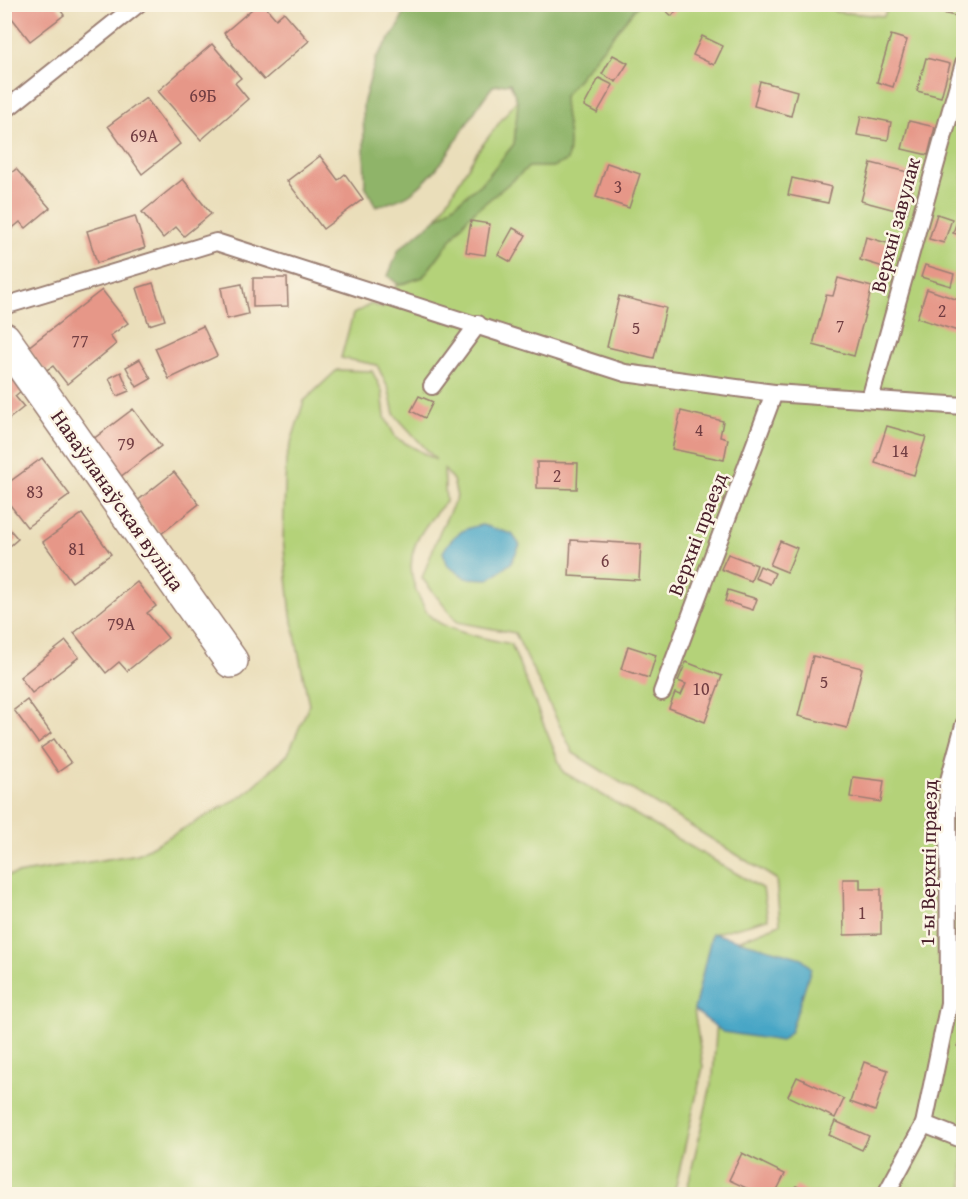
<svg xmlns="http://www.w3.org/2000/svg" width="968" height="1199" viewBox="0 0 968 1199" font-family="'Gentium Book Plus',serif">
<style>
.green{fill:#b4d279;stroke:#7f7852;stroke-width:1.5}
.forest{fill:#8fb469;stroke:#6c6a4a;stroke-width:1.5}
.water{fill:#47a6c6;stroke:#486278;stroke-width:1.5}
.building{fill:#e69788}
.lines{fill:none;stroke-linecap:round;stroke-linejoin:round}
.lane-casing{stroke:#9a7e72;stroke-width:20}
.street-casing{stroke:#9a7e72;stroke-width:36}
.lane{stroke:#fff;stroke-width:16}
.street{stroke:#fff;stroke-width:33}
.labels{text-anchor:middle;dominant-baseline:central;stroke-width:5;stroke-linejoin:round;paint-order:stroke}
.number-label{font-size:18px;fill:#713d42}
.street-label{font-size:21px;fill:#4a1f2b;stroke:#fcf5e5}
</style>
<rect width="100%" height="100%" fill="#fcf5e5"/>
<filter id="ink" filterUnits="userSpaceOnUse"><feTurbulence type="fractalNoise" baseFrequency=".0167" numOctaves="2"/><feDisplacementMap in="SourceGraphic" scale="12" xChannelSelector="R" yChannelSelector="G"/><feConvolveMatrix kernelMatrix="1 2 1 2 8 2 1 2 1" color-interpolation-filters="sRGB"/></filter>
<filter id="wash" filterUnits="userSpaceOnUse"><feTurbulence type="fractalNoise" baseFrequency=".008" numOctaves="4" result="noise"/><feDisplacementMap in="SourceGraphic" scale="24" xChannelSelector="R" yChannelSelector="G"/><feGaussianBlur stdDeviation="1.35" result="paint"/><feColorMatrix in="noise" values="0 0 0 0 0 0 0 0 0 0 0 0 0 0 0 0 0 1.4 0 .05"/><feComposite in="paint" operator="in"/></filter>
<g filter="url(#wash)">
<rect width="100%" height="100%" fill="#eadeba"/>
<path class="green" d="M824,4l12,8 48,4 5,-11h74v1189h-277l27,-118 9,-129 58,-23 -4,-45 -203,-126 -58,-120 -58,-11 -35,-44 18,-47 17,-34 -4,-17 -9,-11 2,33c-28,29 -47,57 -26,97 3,5 5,12 9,16 16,17 60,24 82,29l52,128 200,117 5,30 -56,15 -18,76 9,57 -29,127h-669v-318l133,-22 106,-59 44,-41 21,-49 -18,-90 -8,-76 3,-80 18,-58 33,-31 35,1 10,20 3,26 11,21 40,22 -42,-46 -5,-24 -12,-25 -36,-7 12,-44 18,-10 12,4 94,-156 112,-147z"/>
<path class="forest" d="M406,5h232l-74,91c0,26 9,39 3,65l-15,6h-23l-61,50 -45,60 -24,8 -11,-9 11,-27 84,-67 31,-38 4,-41 -8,-20 -17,3c-29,35 -44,79 -82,107 -9,7 -24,10 -35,14l-11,-22 -2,-81 13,-46 23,-32z"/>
<g class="water">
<path d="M482,525l30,9 8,11 -9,18 -22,16 -23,-1 -18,-12 -5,-14c9,-17 20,-24 39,-27z"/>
<path d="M712,933l90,25 9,10 -20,63 -10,10 -58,-9 -29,-22z"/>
</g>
<g id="blocks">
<g class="building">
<path d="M4,4h52l8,11 -34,26 -26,-33z"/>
<path d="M258,4h5l13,15 8,-7 25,29 -45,39 -40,-47z"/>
<path d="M658,4h23l-9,12z"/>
<path d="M944,4h20v14l-22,-5z"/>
<path d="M891,35l16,5 -14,47 -16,-5z"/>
<path d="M702,36l21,10 -9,19 -21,-10z"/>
<path d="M212,44l29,34 -6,5 13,16 -47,41 -43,-49z"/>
<path d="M613,55l15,8 -12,19 -14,-8z"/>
<path d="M926,58l24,6 -9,33 -24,-6z"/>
<path d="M599,78l14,7 -16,28 -13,-7z"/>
<path d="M760,81l37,10 -6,25 -37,-10z"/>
<path d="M146,98l34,46 -38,30 -34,-48z"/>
<path d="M861,116l30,6 -3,18 -31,-5z"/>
<path d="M909,121l26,6 -7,28 -26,-6z"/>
<path d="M320,156l18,24 7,-6 18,25 -40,30 -36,-48z"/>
<path d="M607,163l33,11 -11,34 -33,-11z"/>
<path d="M871,163l45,11 -9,39 -46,-12z"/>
<path d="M16,169l34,39 -24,20 -6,-6 -16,13v-56z"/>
<path d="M792,178l40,9 -4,16 -40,-8z"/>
<path d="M183,179l28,35 -27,22 -8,-9 -13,11 -21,-26z"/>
<path d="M963,204h1v32l-11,-3z"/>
<path d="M937,214l15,5 -8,24 -15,-4z"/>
<path d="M135,216l10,32 -48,15 -10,-32z"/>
<path d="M471,221l19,3 -5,31 -19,-3z"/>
<path d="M513,228l13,7 -15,27 -13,-7z"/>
<path d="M866,237l28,8 -7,23 -27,-8z"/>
<path d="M925,265l29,9 -3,12 -30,-9z"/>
<path d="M253,278h34l1,28 -35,1z"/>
<path d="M838,278l34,9 -18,69 -41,-11 13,-50 7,1z"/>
<path d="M153,283l12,37 -16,5 -12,-37z"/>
<path d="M242,284l6,30 -21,5 -6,-31z"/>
<path d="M927,289l37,13v31l-47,-15z"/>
<path d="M102,290l26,33 -18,13 6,8 -49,40 -14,-18 -8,5 -18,-23z"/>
<path d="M619,296l47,12 -12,50 -47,-11z"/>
<path d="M203,326l14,30 -48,23 -14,-31z"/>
<path d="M140,359l11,20 -14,8 -11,-20z"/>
<path d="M4,368l18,22 -7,6 9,11 -20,16z"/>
<path d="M121,372l8,19 -12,5 -8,-18z"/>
<path d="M419,396l14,6 -8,16 -14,-7z"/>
<path d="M133,409l28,37 -41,31 -28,-37z"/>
<path d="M681,411l42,10 -3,16 8,2 -4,21 -52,-11z"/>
<path d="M887,426l39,11 -12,38 -39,-12z"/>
<path d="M42,458l28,37 -43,32 -23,-30v-11z"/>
<path d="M537,462l41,1 -1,26 -40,-1z"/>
<path d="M174,472l25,32 -38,30 -25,-32z"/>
<path d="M82,514l29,40 -39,28 -29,-40z"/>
<path d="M6,525l12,14 -14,12v-25z"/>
<path d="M571,540l70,4 -2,36 -70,-4z"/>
<path d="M780,541l17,7 -10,24 -17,-7z"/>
<path d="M728,554l29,11 -6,16 -30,-12z"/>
<path d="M760,566l15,7 -5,11 -15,-6z"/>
<path d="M137,582l19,24 -9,7 21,25 -41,33 -8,-9 -13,11 -32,-40z"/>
<path d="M728,590l29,9 -4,11 -28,-9z"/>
<path d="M66,641l13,16 -47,36 -12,-16z"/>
<path d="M628,646l28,9 -7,23 -28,-9z"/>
<path d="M813,656l49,12 -15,60 -49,-12z"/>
<path d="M686,662l36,14 -17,46 -36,-14 6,-15 6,2 5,-11 -8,-3z"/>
<path d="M27,700l24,33 -13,10 -24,-33z"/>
<path d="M54,739l17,24 -13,9 -17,-24z"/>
<path d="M853,777l31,4 -3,21 -31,-5z"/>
<path d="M843,879h17v10h21v45l-37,1z"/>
<path d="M964,1032v17l-7,-3z"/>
<path d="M864,1062l24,8 -13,41 -25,-9z"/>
<path d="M797,1077l47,22 -9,19 -47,-22z"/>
<path d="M835,1121l34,15 -7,14 -33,-15z"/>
<path d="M742,1153l43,21 -10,20h-16l-30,-14z"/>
<path d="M796,1186l13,6 -1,2h-16z"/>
</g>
</g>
</g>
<g filter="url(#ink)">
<use href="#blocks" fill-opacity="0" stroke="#9a7e72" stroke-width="1.5"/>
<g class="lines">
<g class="lane-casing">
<g id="lane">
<path d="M4,111l134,-107"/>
<path d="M4,306l212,-64 409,131 149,20 190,13"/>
<path d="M432,386l46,-62"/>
<path d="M870,399l94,-336"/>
<path d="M662,692l112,-299"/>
<path d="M949,1003l-1,-219 16,-59"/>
<path d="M924,1124l40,16"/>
<path d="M886,1194l38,-70 25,-121 15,-3"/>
</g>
</g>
<g class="street-casing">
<path id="street" d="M4,339l227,322"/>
</g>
<use href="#lane" class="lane"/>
<use href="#street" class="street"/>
</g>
</g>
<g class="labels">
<g class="number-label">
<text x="203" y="95">69Б</text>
<text x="144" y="135">69А</text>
<text x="618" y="186">3</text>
<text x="942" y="310">2</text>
<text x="840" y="325">7</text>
<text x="636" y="327">5</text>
<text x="80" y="340">77</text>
<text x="699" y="429">4</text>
<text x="126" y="443">79</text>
<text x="900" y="450">14</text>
<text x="557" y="475">2</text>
<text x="35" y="491">83</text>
<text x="77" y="548">81</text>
<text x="605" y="560">6</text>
<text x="121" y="623">79А</text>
<text x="824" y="681">5</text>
<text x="701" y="688">10</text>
<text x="862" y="912">1</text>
</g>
<g class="street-label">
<text transform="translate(895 225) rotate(-75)">Верхні завулак</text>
<text transform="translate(118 500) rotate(55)">Наваўланаўская вуліца</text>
<text transform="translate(697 534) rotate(-69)">Верхні праезд</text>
<text transform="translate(928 863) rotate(-89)">1-ы Верхні праезд</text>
</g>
</g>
<rect width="968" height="1199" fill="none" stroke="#fcf5e5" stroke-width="24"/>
</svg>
